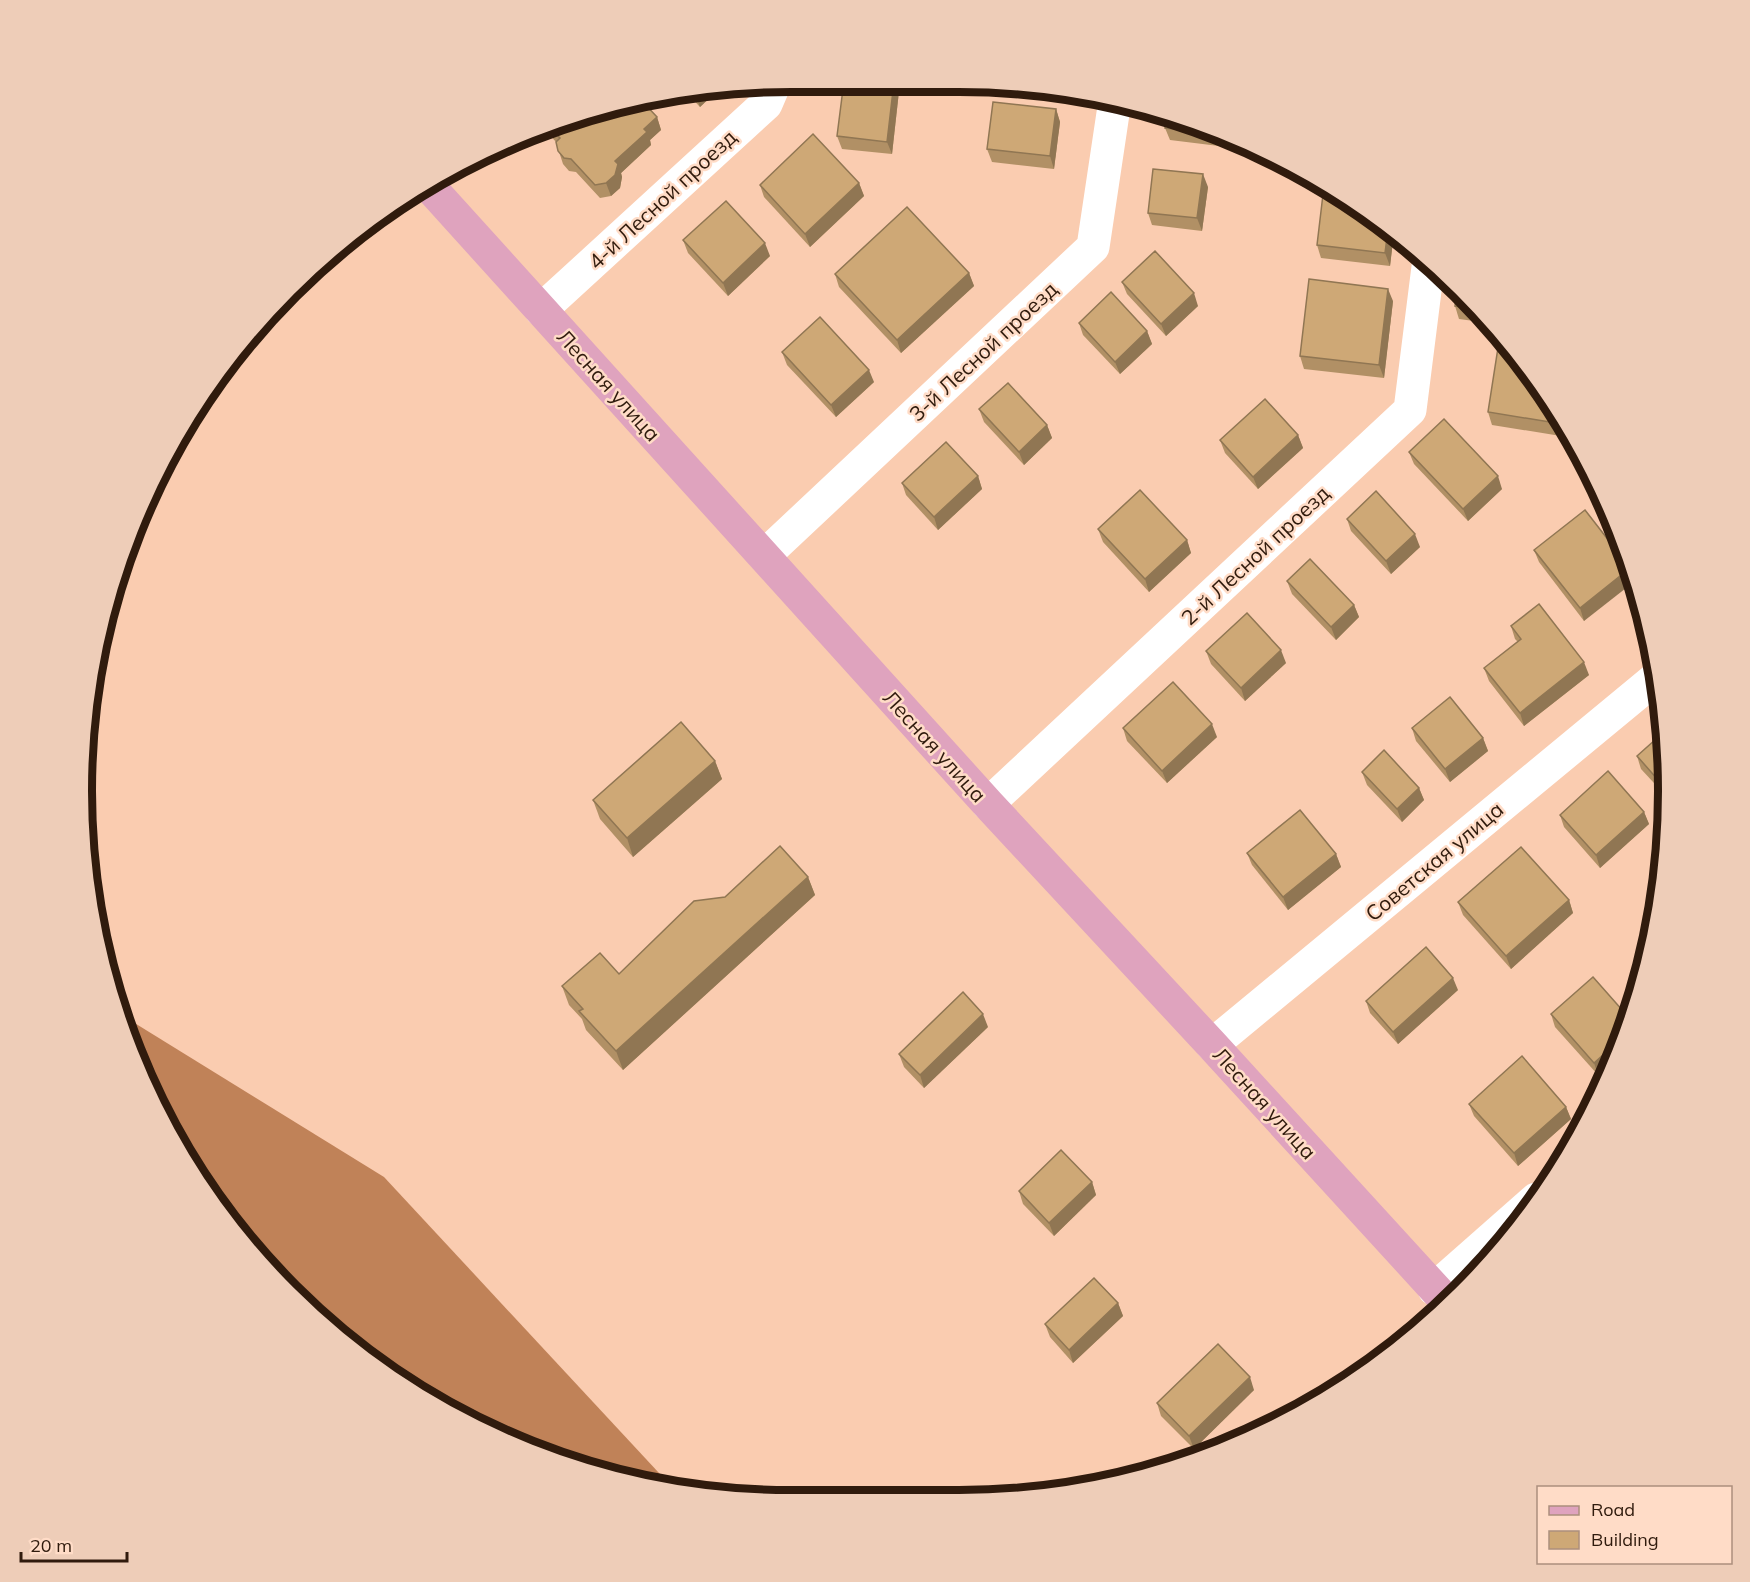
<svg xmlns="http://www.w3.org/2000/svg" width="1750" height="1582" viewBox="0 0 1750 1582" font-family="Mulish,sans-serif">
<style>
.forest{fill:#c08258}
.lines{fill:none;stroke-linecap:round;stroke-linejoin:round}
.minor{stroke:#fff;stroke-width:33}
.primary{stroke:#dfa3be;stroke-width:33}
.wall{fill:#b19065}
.shaded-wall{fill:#907653}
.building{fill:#cea876;stroke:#907653;stroke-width:1.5}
.labels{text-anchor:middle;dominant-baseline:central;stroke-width:5;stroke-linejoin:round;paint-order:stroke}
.street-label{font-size:21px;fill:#301b0d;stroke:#ffdcc7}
.rim{fill:none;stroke:#301b0d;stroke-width:8}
</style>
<rect width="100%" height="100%" fill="#faccb0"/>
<path class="forest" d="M120,1014l264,163 288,310 -64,-10 -131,-49 -118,-74 -102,-95 -103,-154z"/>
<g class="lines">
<g class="minor">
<path d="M541,310l225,-206 9,-21"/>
<path d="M764,556l329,-309 22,-147"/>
<path d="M988,804l422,-394 19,-151"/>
<path d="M1212,1045l444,-367"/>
<path d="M1434,1289l102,-90"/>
</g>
<path class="primary" d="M428,185l560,619 224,241 235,257"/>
</g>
<g class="wall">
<path d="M900,82l-8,72 -50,-5 -5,-13z"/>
<path d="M720,88l-20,19 -15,-16z"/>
<path d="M640,99l17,18 4,13 -11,10 1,5 -30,28 1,4 -2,11 -9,8 -11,2 -24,-26 -7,-1 -6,-7 -7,-22 -10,-11z"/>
<path d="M1056,109l4,13 -6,47 -62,-7 -5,-13z"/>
<path d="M1165,128l63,6 -1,13 -57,-7z"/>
<path d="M859,183l5,13 -54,51 -46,-50 -4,-12z"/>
<path d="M1328,186l66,47 -4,33 -69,-8 -4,-13z"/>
<path d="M1208,187l-6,44 -50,-6 -4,-12z"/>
<path d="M683,240l87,16 -42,40 -40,-43z"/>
<path d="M969,273l5,13 -73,67 -62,-66 -4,-13z"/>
<path d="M1122,282l76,24 -32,30 -39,-42z"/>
<path d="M1457,289l32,34 -30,-4 -4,-13z"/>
<path d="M1393,301l-9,77 -80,-9 -4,-13z"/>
<path d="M1079,323l68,8 5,13 -32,30 -37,-39z"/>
<path d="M782,352l92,30 -38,35 -49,-52z"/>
<path d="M1522,359l46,73 -1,5 -75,-12 -4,-13z"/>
<path d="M979,409l68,16 5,13 -28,27 -40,-43z"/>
<path d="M1298,435l5,13 -45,41 -33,-36 -5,-13z"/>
<path d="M1409,452l93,37 -34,32 -54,-57z"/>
<path d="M978,476l4,13 -44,41 -32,-35 -4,-12z"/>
<path d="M1347,519l73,28 -29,27 -40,-43z"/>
<path d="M1098,529l89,11 4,13 -42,39 -46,-50z"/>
<path d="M1534,550l95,17 -45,54 -45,-59z"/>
<path d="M1287,581l67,24 5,12 -23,23 -44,-46z"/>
<path d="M1511,626l78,49 -65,51 -35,-45 -5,-13 34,-26 -3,-3z"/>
<path d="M1206,651l80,12 -41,38 -34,-37z"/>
<path d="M1123,728l94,9 -50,46 -40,-42z"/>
<path d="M1412,728l71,10 5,13 -38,31 -34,-41z"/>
<path d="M1667,745l-1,51 -25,-27 -4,-13z"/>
<path d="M715,761l7,18 -89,78 -33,-38 -7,-19z"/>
<path d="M1362,772l57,16 5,12 -22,22 -35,-37z"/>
<path d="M1644,812l5,12 -49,44 -36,-41 -4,-12z"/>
<path d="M1247,853l89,1 5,13 -53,43 -36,-45z"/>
<path d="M808,877l7,18 -192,175 -37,-40 -4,-11 -13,-14 -7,-19 57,-12 106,-77z"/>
<path d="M1569,900l4,13 -62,56 -48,-54 -5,-13z"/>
<path d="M1654,923l-4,17 -4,-10z"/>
<path d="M1458,990l-60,54 -28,-31 -4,-12z"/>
<path d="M1551,1014l80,6 -20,44 -13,11 -43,-48z"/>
<path d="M988,1027l-64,61 -20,-21 -5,-13z"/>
<path d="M1469,1104l97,3 5,12 -53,47 -44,-50z"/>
<path d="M1092,1182l4,13 -42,41 -31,-32 -4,-13z"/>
<path d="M1118,1303l5,13 -50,47 -23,-26 -5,-13z"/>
<path d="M1254,1390l-60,59 -33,-33 -4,-13z"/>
</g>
<g class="shaded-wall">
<path d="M894,82h6l-8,72 -5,-12z"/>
<path d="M720,88l-20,19 -5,-13 5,-4z"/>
<path d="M1056,109l4,13 -6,47 -4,-13z"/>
<path d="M657,117l4,13 -11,10 1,5 -30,28 1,4 -2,11 -9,8 -5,-13 9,-22 29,-32z"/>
<path d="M1223,133l5,1 -1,13 -5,-13z"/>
<path d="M1203,174l5,13 -6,44 -5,-13z"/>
<path d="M859,183l5,13 -54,51 -5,-13z"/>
<path d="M1388,229l6,4 -4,33 -5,-13z"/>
<path d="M765,243l5,13 -42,40 -5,-13z"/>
<path d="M969,273l5,13 -73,67 -4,-13z"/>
<path d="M1388,289l5,12 -9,77 -5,-13z"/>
<path d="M1194,293l4,13 -32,30 -5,-12z"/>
<path d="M1147,331l5,13 -32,30 -5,-12z"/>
<path d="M869,370l5,12 -38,35 -5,-12z"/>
<path d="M1563,424l5,8 -1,5z"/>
<path d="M1047,425l5,13 -28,27 -5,-13z"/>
<path d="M1298,435l5,13 -45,41 -5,-12z"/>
<path d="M978,476l4,13 -44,41 -4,-13z"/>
<path d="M1498,476l4,13 -34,32 -5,-12z"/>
<path d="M1415,534l5,13 -29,27 -5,-13z"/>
<path d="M1187,540l4,13 -42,39 -4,-13z"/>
<path d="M1630,568l5,13 -51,40 -4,-13z"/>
<path d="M1354,605l5,12 -23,23 -5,-13z"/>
<path d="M1281,650l5,13 -41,38 -4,-13z"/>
<path d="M1584,662l5,13 -65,51 -4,-13z"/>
<path d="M1212,724l5,13 -50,46 -5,-12z"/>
<path d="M1483,738l5,13 -38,31 -5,-13z"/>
<path d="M715,761l7,18 -89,78 -6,-19z"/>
<path d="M1419,788l5,12 -22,22 -5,-13z"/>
<path d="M1644,812l5,12 -49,44 -4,-13z"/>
<path d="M1336,854l5,13 -53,43 -5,-13z"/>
<path d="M808,877l7,18 -192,175 -7,-19z"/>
<path d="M1569,900l4,13 -62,56 -5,-13z"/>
<path d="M1453,978l5,12 -60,54 -5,-12z"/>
<path d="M983,1014l5,13 -64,61 -4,-13z"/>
<path d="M1624,1036l-13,28 -13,11 -4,-12z"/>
<path d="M1566,1107l5,12 -53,47 -4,-13z"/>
<path d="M1092,1182l4,13 -42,41 -5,-13z"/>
<path d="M1118,1303l5,13 -50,47 -4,-13z"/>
<path d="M1250,1377l4,13 -60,59 -5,-13z"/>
</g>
<g class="building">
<path d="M844,81l50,1 -7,60 -50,-6z"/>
<path d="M700,90l-5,4 -3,-3z"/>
<path d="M640,99l17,18 -13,12 3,3 -32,29 3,3 -3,11 -9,8 -11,2 -24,-26 -7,-1 -6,-7 -2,-9 4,-4 -9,-9z"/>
<path d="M993,102l63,7 -6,47 -63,-7z"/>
<path d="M1166,116l57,17 -1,1 -57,-6z"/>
<path d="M813,134l46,49 -54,51 -45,-49z"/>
<path d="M1153,169l50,5 -6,44 -49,-5z"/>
<path d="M1324,186h4l60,43 -3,24 -68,-8z"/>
<path d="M726,201l39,42 -42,40 -40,-43z"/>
<path d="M907,207l62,66 -72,67 -62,-66z"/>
<path d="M1155,251l39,42 -33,31 -39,-42z"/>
<path d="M1309,279l79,10 -9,76 -79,-9z"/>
<path d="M1457,289l19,20 -21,-3z"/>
<path d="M1111,292l36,39 -32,31 -36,-39z"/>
<path d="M820,317l49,53 -38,35 -49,-53z"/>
<path d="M1500,335l22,24 40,65 -74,-12z"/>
<path d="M1008,383l39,42 -28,27 -40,-43z"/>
<path d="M1265,399l33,36 -45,42 -33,-37z"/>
<path d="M1444,419l54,57 -35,33 -54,-57z"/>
<path d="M946,442l32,34 -44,41 -32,-34z"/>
<path d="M1140,490l47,50 -42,39 -47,-50z"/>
<path d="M1376,491l39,43 -29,27 -39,-42z"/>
<path d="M1585,510l45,58 -50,40 -46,-58z"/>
<path d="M1310,559l44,46 -23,22 -44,-46z"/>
<path d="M1539,604l45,58 -64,51 -36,-45 37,-29 -10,-13z"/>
<path d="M1247,613l34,37 -40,38 -35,-37z"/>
<path d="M1173,682l39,42 -50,47 -39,-43z"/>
<path d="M1450,697l33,41 -38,31 -33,-41z"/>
<path d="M681,722l34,39 -88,77 -34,-38z"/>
<path d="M1665,731l2,14 -1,44 -29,-33z"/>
<path d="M1384,750l35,38 -22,21 -35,-37z"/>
<path d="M1608,771l36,41 -48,43 -36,-40z"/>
<path d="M1300,810l36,44 -53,43 -36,-44z"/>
<path d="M780,846l28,31 -192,174 -37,-40 4,-2 -21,-23 38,-33 19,21 75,-73 31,-4z"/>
<path d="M1521,847l48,53 -63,56 -48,-54z"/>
<path d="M1654,923l-3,12 -5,-5z"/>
<path d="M1426,947l27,31 -60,54 -27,-31z"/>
<path d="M1593,977l38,43 -7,16 -30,27 -43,-49z"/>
<path d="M963,992l20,22 -63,61 -21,-21z"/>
<path d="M1522,1056l44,51 -52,46 -45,-49z"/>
<path d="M1061,1150l31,32 -43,41 -30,-32z"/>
<path d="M1094,1278l24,25 -49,47 -24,-26z"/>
<path d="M1218,1344l32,33 -61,59 -32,-33z"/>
</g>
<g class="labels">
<g class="street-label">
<text transform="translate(662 199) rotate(-43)">4-й Лесной проезд</text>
<text transform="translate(983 351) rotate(-43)">3-й Лесной проезд</text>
<text transform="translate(609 385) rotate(48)">Лесная улица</text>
<text transform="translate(1255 555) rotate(-43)">2-й Лесной проезд</text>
<text transform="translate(935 746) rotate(48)">Лесная улица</text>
<text transform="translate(1434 861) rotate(-40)">Советская улица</text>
<text transform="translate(1265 1103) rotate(48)">Лесная улица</text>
</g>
</g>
<path d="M0 0H1750V1582H0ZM791 92H959A699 699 0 0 1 1658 791V791A699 699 0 0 1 959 1490H791A699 699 0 0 1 92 791V791A699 699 0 0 1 791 92Z" fill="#eecdb8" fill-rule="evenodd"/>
<path class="rim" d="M791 92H959A699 699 0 0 1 1658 791V791A699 699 0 0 1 959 1490H791A699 699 0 0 1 92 791V791A699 699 0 0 1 791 92Z"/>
<rect x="1537" y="1486" width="195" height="78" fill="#ffdcc7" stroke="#ac8f7d" stroke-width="1.5"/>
<rect x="1549" y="1506" width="30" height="9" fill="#dfa3be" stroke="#ac8f7d" stroke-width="1.5"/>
<text x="1591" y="1516" font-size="18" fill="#301b0d">Road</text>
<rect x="1549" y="1531" width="30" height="18" fill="#cea876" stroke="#ac8f7d" stroke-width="1.5"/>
<text x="1591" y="1546" font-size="18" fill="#301b0d">Building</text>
<path d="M21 1552v9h106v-9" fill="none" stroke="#301b0d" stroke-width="3"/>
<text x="30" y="1552" font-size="18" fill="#301b0d" stroke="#ffdcc7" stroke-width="4.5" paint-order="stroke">20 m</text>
</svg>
